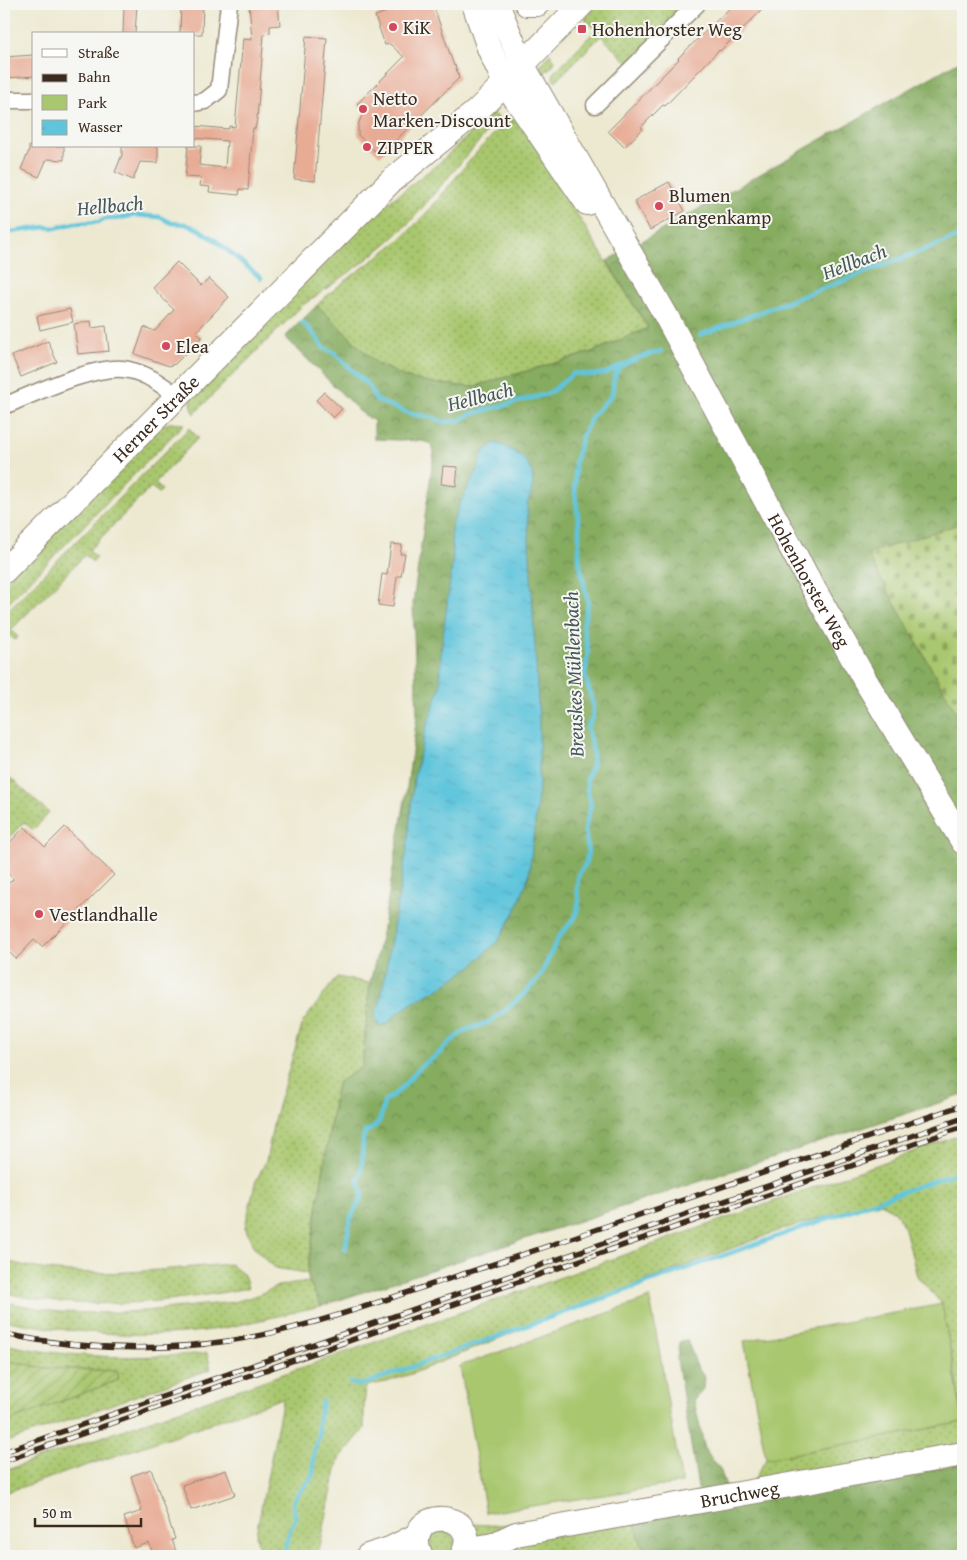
<svg xmlns="http://www.w3.org/2000/svg" width="967" height="1560" viewBox="0 0 967 1560" font-family="'Gentium Book Plus',serif">
<style>
.grass{fill:url(#grass-dots);stroke:#727846}
.forest{fill:url(#forest-crowns);stroke:#606b40}
.cemetery{fill:url(#cemetery-stones);stroke:#727846}
.park{fill:#a9c76e;stroke:#727846}
.garden{fill:url(#garden-furrows);stroke:#727846}
.water{fill:url(#water-ripples);stroke:#4d787d}
.lines{fill:none;stroke-linecap:round;stroke-linejoin:round}
.stream{stroke:#5fc5dc;stroke-width:4.5}
.building{fill:#e8ac95}
.street-casing{stroke:#948a78;stroke-width:19}
.secondary-casing{stroke:#948a78;stroke-width:26}
.street{stroke:#fff;stroke-width:16}
.secondary{stroke:#fff;stroke-width:24}
.rail-casing{stroke:#3b2a1e;stroke-width:5.5}
.rail{stroke:#f6f6f2;stroke-width:4;stroke-dasharray:11;stroke-linecap:butt}
.poi-dot{fill:#d1495b;stroke:#f6f6f2;stroke-width:2}
.labels{text-anchor:middle;dominant-baseline:central;stroke-width:4;stroke-linejoin:round;paint-order:stroke}
.poi-label{font-size:19px;fill:#3b2a1e;stroke:#f6f6f2;text-anchor:start}
.street-label{font-size:19px;fill:#3b2a1e;stroke:#f6f6f2}
.water-label{font-size:20px;font-style:italic;fill:#465857;stroke:#f6f6f2}
</style>
<defs>
<pattern id="grass-dots" width="8" height="8" patternUnits="userSpaceOnUse" patternTransform="scale(1.25)"><rect width="8" height="8" fill="#a9c76e"/><path d="M2 2h.1M6 6h.1" fill="none" stroke="#8ba25a" stroke-width="1.8" stroke-linecap="round"/></pattern>
<pattern id="forest-crowns" width="20" height="18" patternUnits="userSpaceOnUse" patternTransform="scale(1.25)"><rect width="20" height="18" fill="#86ac61"/><path d="M2 6a3 3 0 1 1 6 0M12 15a3 3 0 1 1 6 0" fill="none" stroke="#6f8c4f"/></pattern>
<pattern id="cemetery-stones" width="16" height="16" patternUnits="userSpaceOnUse" patternTransform="scale(1.25)"><rect width="16" height="16" fill="#a9c76e"/><path d="M2 7V4a2 2 0 0 1 4 0v3zM10 15v-3a2 2 0 0 1 4 0v3z" fill="#8ba25a"/></pattern>
<pattern id="garden-furrows" width="10" height="10" patternUnits="userSpaceOnUse" patternTransform="scale(1.25)"><rect width="10" height="10" fill="#a9c76e"/><path d="M-1 1l2-2M0 10L10 0M9 11l2-2" fill="none" stroke="#8ba25a"/></pattern>
<pattern id="water-ripples" width="26" height="14" patternUnits="userSpaceOnUse" patternTransform="scale(1.25)"><rect width="26" height="14" fill="#5fc5dc"/><path d="M2 4q2-2 4 0t4 0M15 11q2-2 4 0t4 0" fill="none" stroke="#53a9bc"/></pattern>
</defs>
<rect width="100%" height="100%" fill="#f6f6f2"/>
<filter id="ink" filterUnits="userSpaceOnUse"><feTurbulence type="fractalNoise" baseFrequency=".02" numOctaves="2"/><feDisplacementMap in="SourceGraphic" scale="10" xChannelSelector="R" yChannelSelector="G"/><feConvolveMatrix kernelMatrix="1 2 1 2 8 2 1 2 1" color-interpolation-filters="sRGB"/></filter>
<filter id="wash" filterUnits="userSpaceOnUse"><feTurbulence type="fractalNoise" baseFrequency=".0096" numOctaves="4" result="noise"/><feDisplacementMap in="SourceGraphic" scale="20" xChannelSelector="R" yChannelSelector="G"/><feGaussianBlur stdDeviation="1.12" result="paint"/><feColorMatrix in="noise" values="0 0 0 0 0 0 0 0 0 0 0 0 0 0 0 0 0 1.4 0 .05"/><feComposite in="paint" operator="in"/></filter>
<g filter="url(#wash)">
<rect width="100%" height="100%" fill="#ede9d1"/>
<g class="grass">
<path d="M596,4h92l-59,60 -28,-28 -46,46 -2,-4 1,-6 42,-42 -11,-11z"/>
<path d="M550,54l5,6c-1,7 -9,12 -15,14l1,-10z"/>
<path d="M493,112l6,6 -90,105 -22,20 -26,21 -58,41 -109,109 -3,-11 1,-7 183,-183 64,-50z"/>
<path d="M511,119l6,2 5,5 126,202 -56,24 -119,35 -41,-4 -26,-5 -30,-15 -59,-58c28,-28 64,-47 93,-75 30,-29 52,-64 81,-93 6,-7 14,-12 20,-18z"/>
<path d="M170,423l14,1 -180,183v-24l158,-158z"/>
<path d="M189,428l9,10 -43,45 7,7 -3,3 -8,-6 -62,63 7,8 -4,4 -7,-7 -74,75 7,7 -3,3 -8,-7 -3,3v-22z"/>
<path d="M4,772l45,41 -16,17 -9,-8 -20,21z"/>
<path d="M337,977l33,6 -8,85 -25,15 -30,190 -32,-5 -21,-20 -9,-21 10,-44 11,-22 9,-45 28,-94z"/>
<path d="M963,1134v285l-21,-115 -25,-28 -12,-47 -10,-18 -15,-8 -25,5 -75,22 -211,80 -158,64 -25,8 -20,4 -2,20v23l-26,32 -20,95h-57l-1,-2 -4,-20 27,-136 -162,56 -117,39v-22l538,-187z"/>
<path d="M4,1260c69,23 154,9 226,4l14,11 4,13c-75,14 -170,25 -244,4z"/>
<path d="M309,1282l12,24c-33,7 -65,16 -97,22 -70,12 -151,6 -220,-8v-18l56,10 36,1 48,-2 90,-9 21,-6 23,-10z"/>
<path d="M4,1344c67,15 135,15 203,9l4,16 -207,74v-20l114,-43v-9l-74,-3 -40,-8z"/>
<path d="M963,1422v42l-297,81 4,11h-8l-2,-3 -10,3h-175l-2,-32 17,1 25,-1 236,-39 15,-26z"/>
<circle cx="442" cy="1544" r="14"/>
</g>
<g class="forest">
<path d="M963,59v464l-94,30 2,8 92,163v371l-642,211 -12,-24 -2,-9 30,-190 25,-16 8,-84 12,-50 24,-139 11,-78 -4,-113 21,-151 -3,-8 -9,-3 -48,-2v-18l-15,-10 -74,-74 32,-32 59,58 31,15 26,5 39,4 120,-35 56,-24 -41,-67z"/>
<path d="M687,1340l11,29 6,6 -1,14 -9,11 11,50 15,19 7,20 -28,5 -22,-135 2,-16z"/>
<path d="M963,1464v92h-293l-5,-11 -21,7 -10,-30z"/>
</g>
<path class="cemetery" d="M963,523v201l-92,-163 -2,-8z"/>
<g class="park">
<path d="M650,1298l32,185 -196,30 -26,-147z"/>
<path d="M942,1304l21,118 -197,37 -22,-118z"/>
</g>
<path class="garden" d="M4,1360l40,8 74,3v9l-114,43z"/>
<path class="water" d="M496,443c31,11 46,29 31,61l12,216v66l-10,89 -13,35 -18,31 -25,24 -32,22 -29,16 -17,12 -7,8 -5,3 -5,-2 -3,-10 5,-11 27,-154 7,-72 12,-49 14,-40 1,-37 12,-94 -2,-29 8,-23 18,-34 7,-20z"/>
<g class="lines">
<g class="stream">
<path d="M4,233l42,-6 9,1 20,-5 24,-1 9,-4 7,1 20,-4 25,2 12,6 13,1 13,5 17,11 46,38"/>
<path d="M302,322l11,11 11,15 9,4 36,34 7,14 35,14 19,3 14,5 14,-1 13,-7 76,-20c10,-5 17,-14 27,-21l17,2 15,-2 34,-16 21,-6"/>
<path d="M700,335l263,-100"/>
<path d="M345,1250l6,-33 10,-18 1,-7 -4,-10 4,-16 1,-28 2,-6c16,-6 16,-14 19,-30l16,-12 22,-25 13,-8 21,-20 10,-7 23,-8 13,-9 23,-20 16,-18 17,-37 18,-22 3,-15 -2,-13 2,-15 6,-8 3,-12 -3,-24 6,-25 -4,-14v-13l5,-11 1,-14 -6,-25 6,-10v-13l-8,-29 3,-24 -5,-25 5,-24 -9,-42v-35l-4,-33v-29l7,-27 11,-21 19,-20 2,-17 6,-12"/>
<path d="M350,1383l11,2 602,-215"/>
<path d="M283,1556l7,-27 6,-11c-9,-20 5,-25 15,-40 5,-9 1,-18 3,-27 1,-5 4,-10 5,-15 0,-4 -2,-8 -1,-11 1,-8 3,-16 4,-24"/>
</g>
</g>
<g id="blocks">
<g class="building">
<path d="M124,4h13l-2,30h-12z"/>
<path d="M181,4h22l-1,30h-22z"/>
<path d="M249,4h29l2,21 -10,1v7l-6,1 -7,85 -2,10 -2,-1 -5,62 -8,-1 -1,6 -30,-3 1,-5 -10,-1 1,-8 -16,-1 3,-31h13l-2,19 26,3 2,-27 -33,-3v-12l35,3v-3l6,1 8,-88 9,1z"/>
<path d="M410,4h23l21,62 1,-1 4,13 -79,78 -22,-21v-9l3,-9 4,-4 -8,-9 47,-47 -14,-13 -5,1 -10,-29z"/>
<path d="M734,4h34l-48,47 -1,-1 -54,56 -2,-1 -22,22 2,2 -19,18 -16,-16 71,-72 -1,-1z"/>
<path d="M306,36l21,2 -12,143 -21,-2z"/>
<path d="M34,55v21l-28,2v-4h-2v-17z"/>
<path d="M29,146h35v14l-17,-1 -8,18 -18,-8 8,-18z"/>
<path d="M122,146h36v17l-18,-1 -7,18 -18,-8 7,-17z"/>
<path d="M669,182l16,29 -35,19 -16,-29z"/>
<path d="M177,262l24,24 8,-8 20,19 -33,35 6,5 -27,27 -6,2 -34,-12 9,-27 11,4 19,-21 -22,-23z"/>
<path d="M70,309l3,13 -33,8 -3,-14z"/>
<path d="M91,321l1,7 14,-2 3,25 -31,3 -4,-30z"/>
<path d="M48,341l9,21 -36,15 -9,-21z"/>
<path d="M324,392l18,17 -9,9 -17,-18z"/>
<path d="M443,466l15,1 -2,19 -15,-2z"/>
<path d="M391,544l11,1 -2,9h5l-4,22h-4l-4,31 -15,-2 4,-31 5,1z"/>
<path d="M25,827l20,20 20,-20 49,48 -72,72 -8,-7 -18,19 -12,-12v-59l9,-9 -9,-10v-21z"/>
<path d="M151,1469l24,70 -3,1 5,14 -6,2h-17l-5,-13 -15,5 -10,-31 18,-6 -11,-35z"/>
<path d="M226,1470l9,25 -44,15 -9,-25z"/>
</g>
</g>
</g>
<g filter="url(#ink)">
<use href="#blocks" fill-opacity="0" stroke="#948a78" stroke-width="1"/>
<g class="lines">
<g class="street-casing">
<g id="street">
<path d="M4,100h30"/>
<path d="M194,103l11,-2 14,-11 10,-86"/>
<path d="M595,105l102,-101"/>
<path d="M4,406c29,-12 96,-44 125,-36 19,4 33,15 48,26"/>
</g>
</g>
<g class="secondary-casing">
<g id="secondary">
<path d="M474,4l15,44 16,35 82,120"/>
<path id="s1" d="M497,4l25,60 143,250 142,263 58,103 98,162"/>
<path d="M527,4h10"/>
<path id="s2" d="M4,571l387,-390 87,-71 104,-106"/>
<path id="s3" d="M466,1550l27,-5 23,-11 447,-80"/>
<path d="M368,1556l22,-7 28,-14"/>
<path d="M421,1556c-24,-50 66,-49 41,0"/>
</g>
</g>
<use href="#street" class="street"/>
<use href="#secondary" class="secondary"/>
<g class="rail-casing">
<g id="rail">
<path d="M4,1334c73,15 150,18 224,7 64,-9 123,-30 184,-50 57,-19 114,-37 171,-57 127,-43 254,-86 380,-129"/>
<path d="M4,1452l959,-334"/>
<path d="M4,1461l959,-334"/>
</g>
</g>
<use href="#rail" class="rail"/>
</g>
</g>
<g class="poi-dot">
<circle cx="393" cy="27" r="5"/>
<rect x="577" y="24" width="10" height="10" rx="2.5"/>
<circle cx="363" cy="109" r="5"/>
<circle cx="367" cy="147" r="5"/>
<circle cx="659" cy="206" r="5"/>
<circle cx="166" cy="346" r="5"/>
<circle cx="39" cy="914" r="5"/>
</g>
<g class="labels">
<g class="poi-label">
<text x="403" y="27">KiK</text>
<text x="592" y="29">Hohenhorster Weg</text>
<text x="373" y="98">Netto<tspan x="373" dy="22">Marken-Discount</tspan></text>
<text x="377" y="147">ZIPPER</text>
<text x="669" y="195">Blumen<tspan x="669" dy="22">Langenkamp</tspan></text>
<text x="176" y="346">Elea</text>
<text x="49" y="914">Vestlandhalle</text>
</g>
<g class="street-label">
<text stroke="none"><textPath href="#s2" startOffset="215">Herner Straße</textPath></text>
<text stroke="none"><textPath href="#s1" startOffset="656">Hohenhorster Weg</textPath></text>
<text stroke="none"><textPath href="#s3" startOffset="280">Bruchweg</textPath></text>
</g>
<g class="water-label">
<text transform="translate(110 205) rotate(-5)">Hellbach</text>
<text transform="translate(854 261) rotate(-21)">Hellbach</text>
<text transform="translate(480 396) rotate(-14)">Hellbach</text>
<text transform="translate(573 674) rotate(-92)">Breuskes Mühlenbach</text>
</g>
</g>
<rect width="967" height="1560" fill="none" stroke="#f6f6f2" stroke-width="20"/>
<rect x="32" y="32" width="162" height="115" fill="#f6f6f2" stroke="#aba49d"/>
<rect x="42" y="49" width="25" height="8" fill="#ffffff" stroke="#aba49d"/>
<text x="78" y="58" font-size="15" fill="#3b2a1e">Straße</text>
<rect x="42" y="74" width="25" height="8" fill="#3b2a1e" stroke="#aba49d"/>
<text x="78" y="82" font-size="15" fill="#3b2a1e">Bahn</text>
<rect x="42" y="95" width="25" height="15" fill="#a9c76e" stroke="#aba49d"/>
<text x="78" y="108" font-size="15" fill="#3b2a1e">Park</text>
<rect x="42" y="120" width="25" height="15" fill="url(#water-ripples)" stroke="#aba49d"/>
<text x="78" y="132" font-size="15" fill="#3b2a1e">Wasser</text>
<path d="M35 1518v8h106v-8" fill="none" stroke="#3b2a1e" stroke-width="2.5"/>
<text x="42" y="1518" font-size="15" fill="#3b2a1e" stroke="#f6f6f2" stroke-width="4" paint-order="stroke">50 m</text>
</svg>
